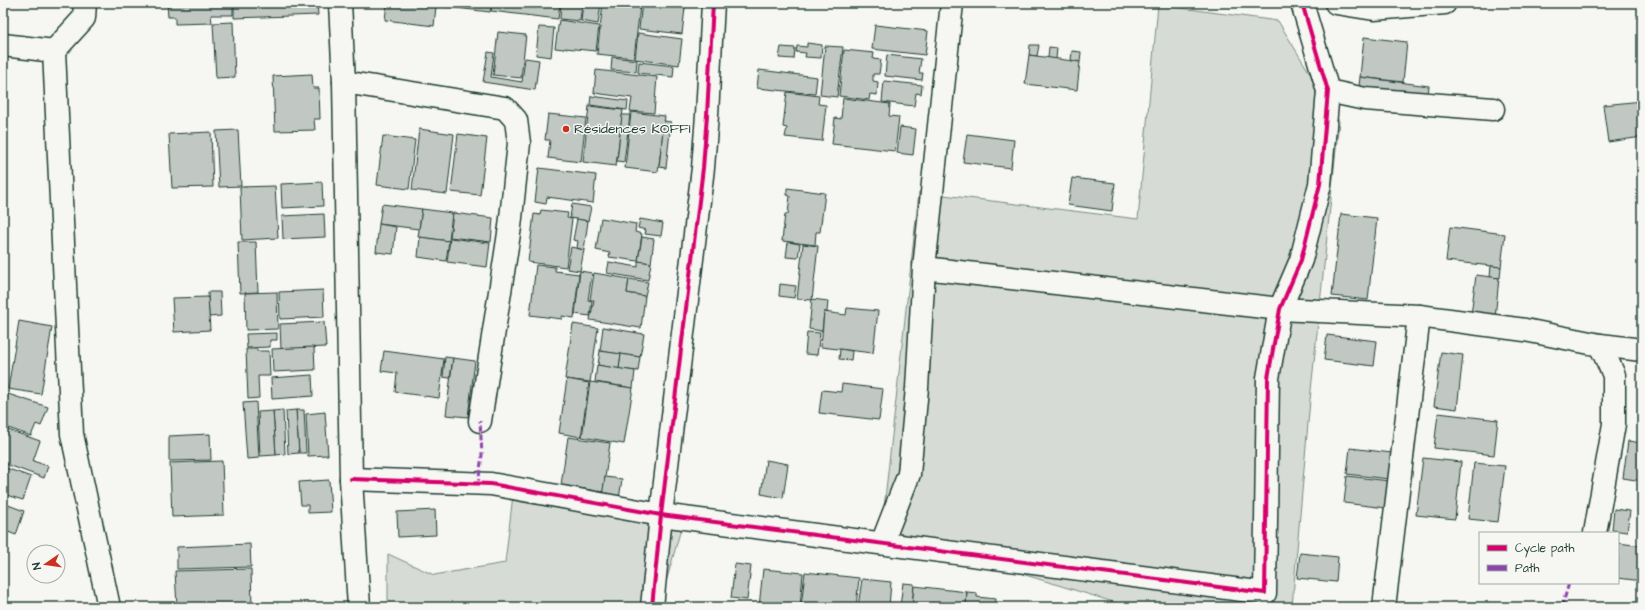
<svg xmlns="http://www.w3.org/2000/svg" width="1645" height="610" viewBox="0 0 1645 610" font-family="'Architects Daughter',sans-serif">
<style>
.green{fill:#d6dbd6;stroke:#7a8c85}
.building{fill:#c1c8c3;stroke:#1f3d34}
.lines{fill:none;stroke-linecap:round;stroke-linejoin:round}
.minor-casing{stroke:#1f3d34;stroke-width:25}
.minor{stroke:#f6f6f2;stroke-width:22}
.quiet{stroke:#8e44ad;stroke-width:3;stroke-dasharray:6 3;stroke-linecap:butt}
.cycleway-casing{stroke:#f6f6f2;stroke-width:6}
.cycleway{stroke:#d6006c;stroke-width:4}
.poi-dot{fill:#c8321e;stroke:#f6f6f2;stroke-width:1.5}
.labels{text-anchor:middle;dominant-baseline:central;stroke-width:3;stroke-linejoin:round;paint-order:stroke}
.poi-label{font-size:14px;fill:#1f3d34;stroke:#f6f6f2;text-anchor:start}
</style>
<rect width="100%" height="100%" fill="#f6f6f2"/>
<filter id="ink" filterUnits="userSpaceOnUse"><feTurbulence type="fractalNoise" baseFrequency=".025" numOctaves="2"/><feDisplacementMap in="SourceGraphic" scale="8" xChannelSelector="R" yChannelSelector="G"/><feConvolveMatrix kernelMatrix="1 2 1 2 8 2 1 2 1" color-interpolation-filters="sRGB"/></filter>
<g filter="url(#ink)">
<g class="green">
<path d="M1158,5l120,16 61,100 -29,279 -18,207h-152l-20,-3 -150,-46 -90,-14 39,-352 219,27z"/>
<path d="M513,495l171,23 -25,89h-271v-53l46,21 71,-12z"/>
</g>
<g class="building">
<path d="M167,3h66v12h-22l1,8 -37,1v-7h-7z"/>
<path d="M234,3h83l1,12 -84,3z"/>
<path d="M387,3h20l29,3 -2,20 -49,-6z"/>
<path d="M407,3h31v4z"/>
<path d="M439,3h53l-2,9 -51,-6z"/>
<path d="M492,3h68l-2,16 -67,-8z"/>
<path d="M561,3h21l-2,18 -20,-2z"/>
<path d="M583,3h18l-3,21 -17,-3z"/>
<path d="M603,3l37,3 -6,52 -37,-4z"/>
<path d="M642,3l43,5 -3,26 -43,-5z"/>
<path d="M559,20l40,6 -3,25 -31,-3 -1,1 -9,-1z"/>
<path d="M233,22l2,55 -19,1 -3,-55z"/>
<path d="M875,25l53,6 -3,24 -53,-6z"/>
<path d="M539,27l15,1 -3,29 -15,-2z"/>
<path d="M498,32l28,3 -5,43 -28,-3z"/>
<path d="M638,33l44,6 -3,26 -44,-6z"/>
<path d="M1364,37l43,5 -4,40 -43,-5z"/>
<path d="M807,43l15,2 -1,13 -16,-1 1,-4 -10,-1 1,-6 10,1z"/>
<path d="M1030,45h9l-2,11 -8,-1z"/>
<path d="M825,46l18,1 -6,50 -17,-2z"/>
<path d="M781,47l14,1 -1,11 -15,-1z"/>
<path d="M1049,47l8,1 -1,11 -8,-1z"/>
<path d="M844,50l30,3 -1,6 8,1 -2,14h-6v7l5,1 -1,13 -7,-1 -1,6 -30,-4z"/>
<path d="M1072,51l9,1 -1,10 -9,-2z"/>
<path d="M488,52l6,1 -3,24 31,5 3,-24 14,2 -4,30 -52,-8z"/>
<path d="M887,55l34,4 -2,14h4l-1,7 -37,-4z"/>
<path d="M1029,55l51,7 -3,28 -52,-6z"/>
<path d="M612,57l25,3 -1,12 -25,-2z"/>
<path d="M639,62l35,4 -1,11 -35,-4z"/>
<path d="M596,70l61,7 -3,36 -24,-2 2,-13 -38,-5z"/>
<path d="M759,70l58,7 -2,17 -58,-6z"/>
<path d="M312,74l1,14h6l1,31h-6l1,11 -40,1 -2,-55z"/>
<path d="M1360,77l69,9 -2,17 -69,-8z"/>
<path d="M884,81l38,4 -1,9 -5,-1 -2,13 -32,-4z"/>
<path d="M787,92l32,4 -1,8 8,1 -4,36 -37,-4 2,-9 -4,-1z"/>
<path d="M591,96l37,5 -1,9 -37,-5z"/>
<path d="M843,98l47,6 -1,12 10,1 -4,34 -63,-7 3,-26 6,1z"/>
<path d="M1642,101v36l-34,5 -5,-37z"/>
<path d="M589,106l34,4 -7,56 -33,-4z"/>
<path d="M631,112l34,4 -7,56 -33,-4z"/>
<path d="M548,114l38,4 -5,44 -33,-4 2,-18h-5z"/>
<path d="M622,115h8l-6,47 -7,-1z"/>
<path d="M664,121l7,1 -5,46 -7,-1z"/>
<path d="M900,127l16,2 -3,26 -16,-2z"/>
<path d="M419,129l35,5 -7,60 -35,-4z"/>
<path d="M238,130l3,56 -22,1 -3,-56z"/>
<path d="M211,132l2,55 -41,1 -3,-54z"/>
<path d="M458,134l29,4 -7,57 -29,-3z"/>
<path d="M967,134l47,6 -3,28 -48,-6z"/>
<path d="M383,136l32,4 -6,49 -32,-4z"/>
<path d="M539,168l57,7 -3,28 -46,-6 -1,7 -11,-2z"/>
<path d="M1072,178l43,5 -3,28 -44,-6z"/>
<path d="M322,182l1,24 -41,2 -1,-24z"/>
<path d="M275,186l3,52 -36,2 -2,-53z"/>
<path d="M787,188l38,5 -5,39h-4l-1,13 -33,-4 3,-27h3l2,-18 -3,-1z"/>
<path d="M382,204l40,5 -3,20 -40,-5z"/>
<path d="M572,204l19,3 -3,14 -18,-3z"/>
<path d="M422,209l30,4 -3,28 -31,-4z"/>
<path d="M541,210l27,3 -1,5 5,1 -6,48 -38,-5 6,-48 6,1z"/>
<path d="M453,213l40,5 -2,24 -41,-5z"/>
<path d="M324,214l1,23 -42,2 -1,-23z"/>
<path d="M1341,214l36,4 -9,82 -36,-4z"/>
<path d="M601,218l35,6 -1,8 7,2 -4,27 -29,-4 1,-4 -14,-3z"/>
<path d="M577,219l11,2 -4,29 -7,-2 1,-7 -5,-1z"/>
<path d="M640,219l23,4 -2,13 -16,-2 1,-4 -8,-2z"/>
<path d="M379,224l17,3 -3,27 -17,-2z"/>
<path d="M1450,227l55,7 -4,33 -55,-6z"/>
<path d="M420,237l29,4 -3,20 -28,-4z"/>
<path d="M642,237l12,2 -3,24 -13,-2z"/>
<path d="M450,238l40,5 -3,24 -40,-5z"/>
<path d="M238,242h18l2,50 -18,1z"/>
<path d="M788,242l12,2 -2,14 -12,-1z"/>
<path d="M803,244l15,2 -6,54 -15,-1z"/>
<path d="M571,247l13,3 -4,21 -13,-2z"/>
<path d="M638,261l13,2 -3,17 -41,-7 2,-11 29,5z"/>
<path d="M536,265l19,2v4l24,3 -5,44 -12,-2v3l-32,-4z"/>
<path d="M1491,266l10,1 -1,11 -10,-1z"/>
<path d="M580,271l12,2 -4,27 4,1 -2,15 -15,-2z"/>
<path d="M594,273l35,6 -2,14 18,3 -4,32 -51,-8 4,-20h-4z"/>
<path d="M1476,275l23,3 -4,40 -24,-3z"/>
<path d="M629,279l19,3 -3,14 -18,-3z"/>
<path d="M780,284l16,2 -2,12 -15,-2z"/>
<path d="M323,290l1,27 -44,2 -1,-27z"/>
<path d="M208,292h12l1,24 -12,1z"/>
<path d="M277,292l1,37 -32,1 -1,-37z"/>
<path d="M208,297l2,33 -36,2 -2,-34z"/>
<path d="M812,299l16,2 -1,11h-3l-2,19 -13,-2z"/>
<path d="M847,308l31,3 -5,42 -52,-6 3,-35 22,3z"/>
<path d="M19,321l33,6 -11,67 -33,-5z"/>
<path d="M324,322l2,25 -45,2 -1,-25z"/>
<path d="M573,324l25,4 -8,54 -25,-3z"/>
<path d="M603,327l41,7 -4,23 -40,-6z"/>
<path d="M807,332l13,1 -3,22 -12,-1z"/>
<path d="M277,333v7h-7v7l-23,1 -1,-14z"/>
<path d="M1327,335l50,6 -3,25 -50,-6z"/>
<path d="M314,347l1,23 -42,2 -1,-23z"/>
<path d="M246,349h11v2h12l1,25h-12l1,22 -11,1z"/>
<path d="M840,349l12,2 -1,9 -12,-1z"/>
<path d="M384,351l60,8 -5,39 -44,-6 2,-19 -16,-2z"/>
<path d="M600,351l21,3 -2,15 -21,-4z"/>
<path d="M1441,352l22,3 -6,54 -23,-3z"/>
<path d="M621,354l19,3 -2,14 -19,-2z"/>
<path d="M445,357l8,1 -3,20 -7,-1z"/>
<path d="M453,358l22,3 -7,56 -22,-2z"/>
<path d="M597,365l38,6 -2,17 -38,-6z"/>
<path d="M312,375l1,21 -41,3 -1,-21z"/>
<path d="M567,379l22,4 -8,54 -22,-4z"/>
<path d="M590,382l43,6 -9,56 -42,-7z"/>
<path d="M842,384l41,5 -4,31 -60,-7 3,-23 19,2z"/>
<path d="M8,394l40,13 -7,19 -5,-2 -5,12 -28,-10v-16z"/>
<path d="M256,402l3,56 -12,1 -4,-56z"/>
<path d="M283,410l2,44 -9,1 -3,-44z"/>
<path d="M296,410h8l2,43h-7z"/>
<path d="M296,410l3,43 -11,1 -2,-43z"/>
<path d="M273,411l3,44 -16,1 -2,-44z"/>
<path d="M325,412l3,43 -20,1 -2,-42z"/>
<path d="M1438,413l60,7 -4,35 -60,-7z"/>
<path d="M3,428l37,13 -7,20 15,5 -4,12 -41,-15z"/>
<path d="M210,434l1,26 -42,1v-25z"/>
<path d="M568,437l42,6 -7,49 -42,-7z"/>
<path d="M1628,441l14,2v38l-19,-3z"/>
<path d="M1350,448l42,5 -3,26 -42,-5z"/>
<path d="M1423,458l38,4 -6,57 -39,-4z"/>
<path d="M766,460l22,4 -5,34 -22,-4z"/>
<path d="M222,461l2,54 -52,2 -2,-54z"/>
<path d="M1474,463l31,3 -7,56 -30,-3z"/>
<path d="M3,467l28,10 -8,23 -20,-6z"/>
<path d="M1347,476l42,5 -3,27 -42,-5z"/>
<path d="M605,477l17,2 -3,20 -17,-3z"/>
<path d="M329,480l2,32 -23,1v-8h-7l-2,-23z"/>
<path d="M3,503l21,8 -8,24 -13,-5z"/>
<path d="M1614,509l16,2 -3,21 -15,-2z"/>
<path d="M435,510l1,25 -38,2 -1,-25z"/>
<path d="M1618,543l24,3v35l-24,-3z"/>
<path d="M250,544l1,23 -74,2v-22z"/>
<path d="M1300,553l38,4 -2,25 -39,-4z"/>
<path d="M735,564l16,2 -4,34 -16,-2z"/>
<path d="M251,569l1,38h-75l-2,-36z"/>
<path d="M763,569l40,4 -3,34h-41z"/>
<path d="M805,572l54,6 -3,29h-55z"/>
<path d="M862,579l29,3 -2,25h-31z"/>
<path d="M903,583l11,1 -2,23h-12z"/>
<path d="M914,586l53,6 -1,15h-54z"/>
<path d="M967,592l10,1v4l19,2 -1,8h-29z"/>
</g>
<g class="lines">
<g class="minor-casing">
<g id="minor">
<path d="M85,3l-1,15 -30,33 18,383 37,173"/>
<path d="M340,3l4,79 7,397 8,128"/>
<path d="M1336,3l38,6 71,-6"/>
<path d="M3,45l51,6"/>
<path d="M344,82l161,26 11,12 3,23 -9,84 -30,194"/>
<path d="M1328,91l37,8 128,10"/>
<path d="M924,268l356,41 139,7 106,14 75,15 42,5"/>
<path d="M351,479l140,5 170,31 42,-347 4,-53 6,-112"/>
<path d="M1595,533l19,-109v-49l-14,-30"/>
<path d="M882,543l27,-69 8,-86 7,-120 28,-265"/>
<path d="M652,607l9,-92 604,78 3,-215 12,-69 21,-49 19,-76 8,-93 -26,-88"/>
<path d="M1384,607l35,-291"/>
</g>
</g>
<use href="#minor" class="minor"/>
<g class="quiet">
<path d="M478,485l4,-30 -2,-34"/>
<path d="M1562,607l7,-24"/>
</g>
<g class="cycleway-casing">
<g id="cycleway">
<path d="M351,479l140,5 170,31 42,-347 4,-53 6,-112"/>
<path d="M652,607l9,-92 604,78 3,-215 12,-69 21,-49 19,-76 8,-93 -26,-88"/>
</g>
</g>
<use href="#cycleway" class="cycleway"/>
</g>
</g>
<circle class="poi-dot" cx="566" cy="129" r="4"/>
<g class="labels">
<g class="poi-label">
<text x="574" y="129">Résidences KOFFI</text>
</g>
</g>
<rect width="1645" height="610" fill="none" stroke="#f6f6f2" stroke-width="16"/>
<rect x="8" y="8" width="1629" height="594" fill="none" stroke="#1f3d34" stroke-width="1.5" filter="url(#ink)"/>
<rect x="1479" y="532" width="140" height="52" fill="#f6f6f2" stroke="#a0aca6"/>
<rect x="1487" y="545" width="20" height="6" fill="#d6006c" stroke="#a0aca6"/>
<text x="1515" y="552" font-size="12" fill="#1f3d34">Cycle path</text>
<rect x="1487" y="565" width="20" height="6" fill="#8e44ad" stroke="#a0aca6"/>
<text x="1515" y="572" font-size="12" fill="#1f3d34">Path</text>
<g transform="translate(46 564) rotate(257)"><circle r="19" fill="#f6f6f2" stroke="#a0aca6"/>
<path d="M0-3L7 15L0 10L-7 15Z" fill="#c8321e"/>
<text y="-6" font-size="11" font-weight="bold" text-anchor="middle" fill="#1f3d34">N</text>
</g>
</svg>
